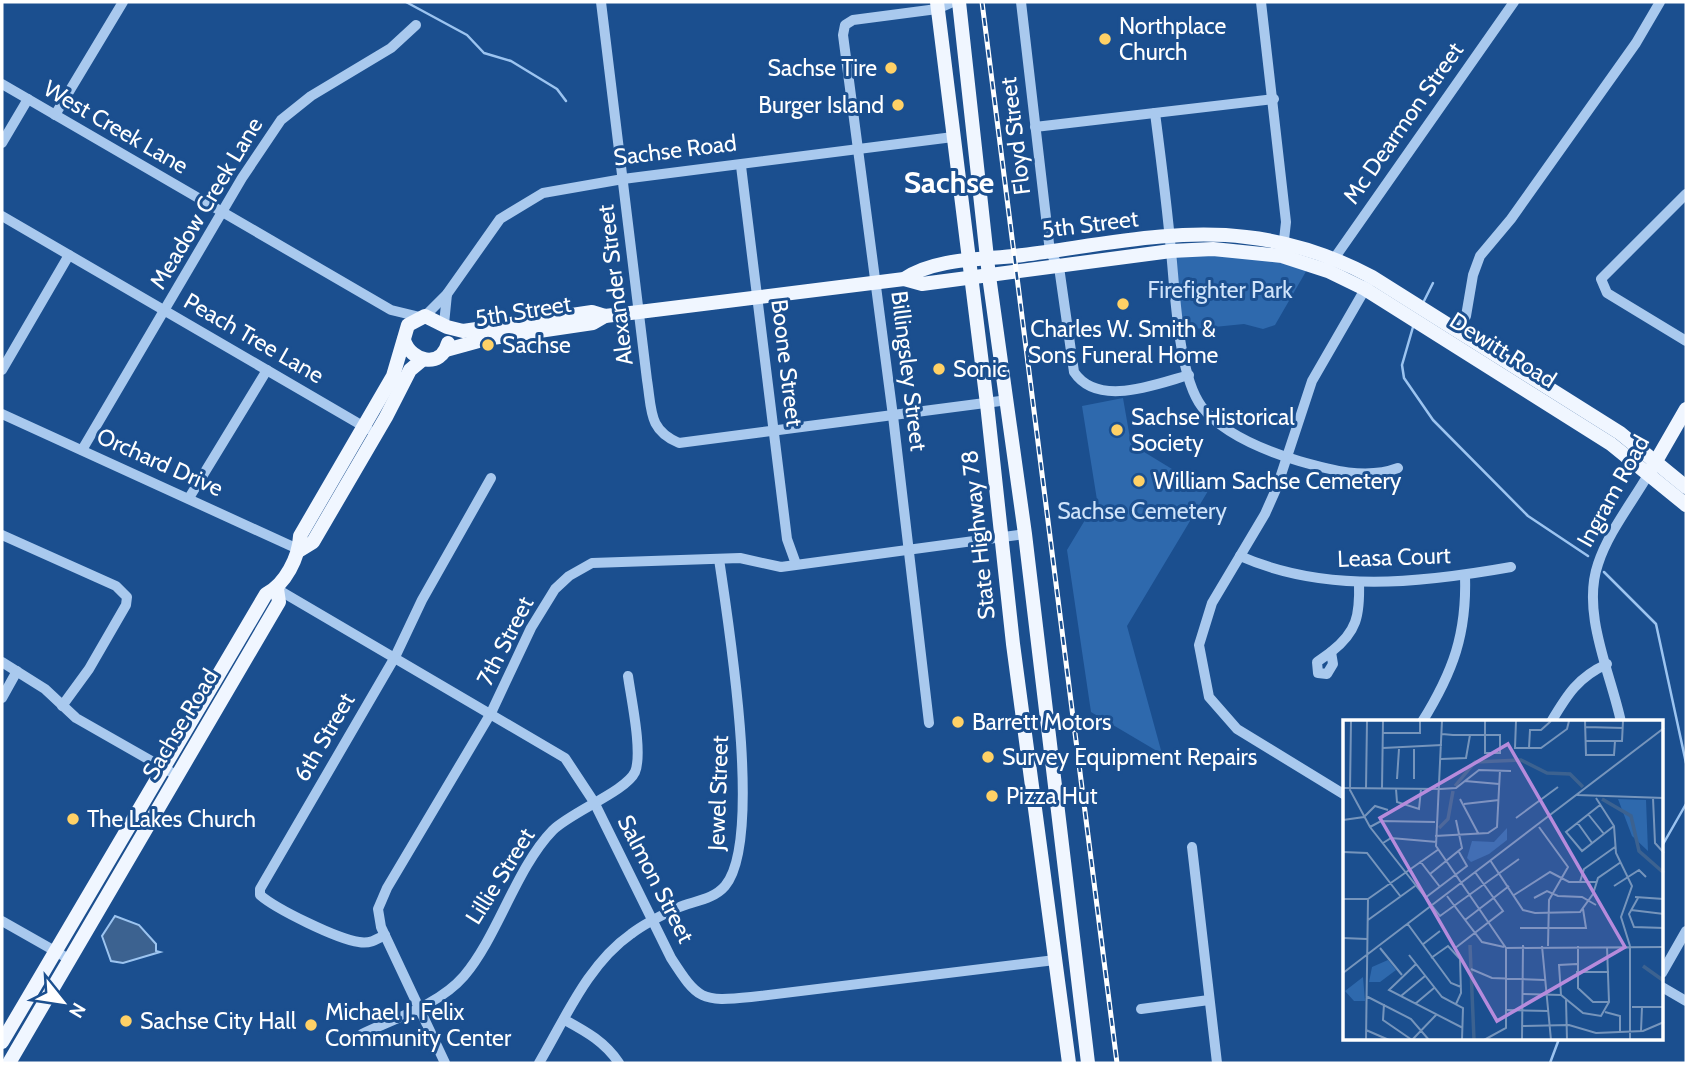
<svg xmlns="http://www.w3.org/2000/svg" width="1688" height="1065" viewBox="0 0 1688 1065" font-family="Cabin,sans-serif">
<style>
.green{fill:#2e69ad}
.water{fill:#3c6290;stroke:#9cc4f0;stroke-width:2}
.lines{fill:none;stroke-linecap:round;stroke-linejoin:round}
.stream{stroke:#9cc4f0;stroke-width:2.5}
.minor{stroke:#a9c9ee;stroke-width:10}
.major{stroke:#f0f6ff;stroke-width:14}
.rail-casing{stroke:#fff;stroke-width:5}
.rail{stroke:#1b4f8f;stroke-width:2.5;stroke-dasharray:8;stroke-linecap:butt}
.poi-dot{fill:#ffd166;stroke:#1b4f8f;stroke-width:2.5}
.labels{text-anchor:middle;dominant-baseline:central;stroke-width:6;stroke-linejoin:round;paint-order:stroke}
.poi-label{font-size:23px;fill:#fff;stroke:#1b4f8f;text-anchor:start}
.street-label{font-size:23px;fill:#fff;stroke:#1b4f8f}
.park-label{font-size:23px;fill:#cfe3fa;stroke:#1b4f8f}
.district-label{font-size:30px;font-weight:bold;fill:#fff;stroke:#1b4f8f}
.inset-river{fill:none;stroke:#3c6290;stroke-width:3.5}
.inset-road{fill:none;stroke:#7695bc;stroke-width:2}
.view{fill:#b68bdc;fill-opacity:0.15;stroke:#b68bdc;stroke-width:3.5}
.inset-edge{fill:none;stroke:#fff;stroke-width:3.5}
</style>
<rect width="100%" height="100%" fill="#1b4f8f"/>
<g class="green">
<path d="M1238,254l70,14 -33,57 -12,4 -19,-5 -60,6 -6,-19 -1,-56z"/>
<path d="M1123,398l8,46 77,47 -81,135 35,128 -71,-42 -24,-162 30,-50 -15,-94z"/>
</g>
<path class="water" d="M115,916l24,9 17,19v7l4,1 -37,11 -12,-2 -9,-25z"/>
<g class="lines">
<g class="stream">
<path d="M406,2l61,33 17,18 27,8 46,28 9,12"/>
<path d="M1422,305l11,-22"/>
<path d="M1413,327l-11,38 2,13 29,42 95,96 60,40"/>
<path d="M1604,572l52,52 30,139"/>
<path d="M1662,846l24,-42"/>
<path d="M1550,1063l9,-24"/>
</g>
<g class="minor">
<path d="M601,2l46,378c5,30 1,50 32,63l329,-43"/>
<path d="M1021,2l29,250 9,15 15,105c24,36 82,12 115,3"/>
<path d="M1261,2l25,220 -3,27"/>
<path d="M2,84l389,226 29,7"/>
<path d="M1155,113c6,46 12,92 16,138 4,39 7,125 31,156 21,27 64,44 97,54 31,9 67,19 99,7"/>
<path d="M55,115l68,-113"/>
<path d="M1035,127l239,-28"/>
<path d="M2,143l26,-44"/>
<path d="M741,166l46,373 9,25"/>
<path d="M1686,194l-85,85 6,14 79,48"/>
<path d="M2,216l366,213"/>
<path d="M1331,263l183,-261"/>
<path d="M425,316l22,-22 53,-75 43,-26 80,-14 330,-42"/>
<path d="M444,324l3,-30"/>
<path d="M1457,330l9,-14 7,-41 7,-19 31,-37 125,-176 24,-41"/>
<path d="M2,370l67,-115"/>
<path d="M2,414l298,136"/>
<path d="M82,450l160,-272 39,-58 30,-24 80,-48 25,-23"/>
<path d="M189,498l78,-128"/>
<path d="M2,535l114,51 11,11 -1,8 -37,64 -27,37"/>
<path d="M1240,556c86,38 181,27 271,11"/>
<path d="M277,589l288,169 29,44 77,156c27,42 30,44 80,39l304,-37"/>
<path d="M1331,652c26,-20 29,-37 28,-69"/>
<path d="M1331,652l2,12 -6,10 -9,-1 -1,-11z"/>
<path d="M2,662l43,27 31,29 100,57"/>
<path d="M2,698l15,-27"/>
<path d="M1422,722c31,-50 45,-88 43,-147"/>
<path d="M1551,722c16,-27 27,-45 56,-58"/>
<path d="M1621,722c-10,-48 -40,-109 -23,-158 10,-31 33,-60 50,-89"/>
<path d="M929,723l-36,-307 -50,-381 2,-10 8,-5 84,-11 16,-7"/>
<path d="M1345,795l-108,-66 -28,-32 -10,-52 13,-42 53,-89 12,-27 35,-106 56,-97"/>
<path d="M1192,847l25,216"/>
<path d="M2,921l67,38"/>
<path d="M385,935c-9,5 -16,9 -26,7 -22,-3 -83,-33 -99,-47v-6l135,-232 27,-57 69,-122"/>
<path d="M1662,973l24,-42"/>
<path d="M1662,987l24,14"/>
<path d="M1141,1009l68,-9"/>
<path d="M565,1020c22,12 40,22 54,43"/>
<path d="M362,1034c33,-16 77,-29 102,-58 34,-40 52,-108 89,-146 20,-19 73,-39 82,-58 8,-19 -4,-74 -7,-96"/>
<path d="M445,1063l-64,-136 -3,-18 9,-21 104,-175 40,-85 24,-39 14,-13 23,-13 148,-5 41,9 244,-33"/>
<path d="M539,1063c26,-44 49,-99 92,-129 13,-10 31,-19 46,-26 16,-7 36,-8 48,-22 39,-46 3,-265 -6,-327"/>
</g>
<g class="major">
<path d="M937,2l50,402 26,240 56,419"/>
<path d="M959,2l30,274 36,258 63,529"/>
<path d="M904,279l18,5 249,-33 42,-2 69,7 46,15 37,18 246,155 75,61"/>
<path d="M404,340c7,22 37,29 44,3"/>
<path d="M446,350l40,-11 107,-16 12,-7"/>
<path d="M1652,468l34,-59"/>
<path d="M300,550l13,-8 73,-125 24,-47 12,-10"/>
<path d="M2,1042l264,-448c19,-9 33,-37 34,-58l93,-160 15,-51 17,-9 22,11 16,4 129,-19 13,4 34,-4 265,-33c32,-22 81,-19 119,-24 72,-9 150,-27 223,-18 46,5 85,18 126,40l248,156 66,54"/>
<path d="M9,1063l270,-461 -2,-13"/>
</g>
<g class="rail-casing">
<path id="rail" d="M982,2l135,1061"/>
</g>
<use href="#rail" class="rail"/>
</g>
<g class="poi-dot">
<circle cx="1105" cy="39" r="7"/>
<circle cx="891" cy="68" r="7"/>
<circle cx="898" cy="105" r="7"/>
<circle cx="1123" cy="304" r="7"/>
<circle cx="488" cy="345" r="7"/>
<circle cx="939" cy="369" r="7"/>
<circle cx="1117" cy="430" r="7"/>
<circle cx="1139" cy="481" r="7"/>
<circle cx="958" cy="722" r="7"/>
<circle cx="988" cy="757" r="7"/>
<circle cx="992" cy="796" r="7"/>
<circle cx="73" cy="819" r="7"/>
<circle cx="126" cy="1021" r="7"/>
<circle cx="311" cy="1025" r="7"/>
</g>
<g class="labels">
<g class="poi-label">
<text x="1119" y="26">Northplace<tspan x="1119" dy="26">Church</tspan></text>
<text x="877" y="68" text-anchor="end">Sachse Tire</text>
<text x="884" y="105" text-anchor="end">Burger Island</text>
<text x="1123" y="329" text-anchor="middle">Charles W. Smith &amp;<tspan x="1123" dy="26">Sons Funeral Home</tspan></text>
<text x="502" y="345">Sachse</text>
<text x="953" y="369">Sonic</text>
<text x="1131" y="417">Sachse Historical<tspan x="1131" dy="26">Society</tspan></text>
<text x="1153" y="481">William Sachse Cemetery</text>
<text x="972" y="722">Barrett Motors</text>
<text x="1002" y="757">Survey Equipment Repairs</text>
<text x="1006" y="796">Pizza Hut</text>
<text x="87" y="819">The Lakes Church</text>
<text x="325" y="1012">Michael J. Felix<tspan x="325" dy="26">Community Center</tspan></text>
<text x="140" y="1021">Sachse City Hall</text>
</g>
<g class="street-label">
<text transform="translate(1403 123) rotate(-55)">Mc Dearmon Street</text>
<text transform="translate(116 127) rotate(30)">West Creek Lane</text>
<text transform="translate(1015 136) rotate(-97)">Floyd Street</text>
<text transform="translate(675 150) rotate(-7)">Sachse Road</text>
<text transform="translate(206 203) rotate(-59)">Meadow Creek Lane</text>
<text transform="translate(1090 224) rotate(-7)">5th Street</text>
<text transform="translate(615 285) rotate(-97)">Alexander Street</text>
<text transform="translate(523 311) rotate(-9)">5th Street</text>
<text transform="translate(254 338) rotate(30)">Peach Tree Lane</text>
<text transform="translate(1503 350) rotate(32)">Dewitt Road</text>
<text transform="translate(787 363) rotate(83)">Boone Street</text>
<text transform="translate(909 371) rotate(83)">Billingsley Street</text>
<text transform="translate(160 462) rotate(24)">Orchard Drive</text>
<text transform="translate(1613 491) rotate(-61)">Ingram Road</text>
<text transform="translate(978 535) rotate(-96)">State Highway 78</text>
<text transform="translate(1394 557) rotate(-2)">Leasa Court</text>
<text transform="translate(505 641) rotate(-63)">7th Street</text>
<text transform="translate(180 724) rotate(-59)">Sachse Road</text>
<text transform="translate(324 737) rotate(-60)">6th Street</text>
<text transform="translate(718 793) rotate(-88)">Jewel Street</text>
<text transform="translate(500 876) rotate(-58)">Lillie Street</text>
<text transform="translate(656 879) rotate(63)">Salmon Street</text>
</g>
<g class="park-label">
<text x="1220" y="290">Firefighter Park</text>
<text x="1142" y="511">Sachse Cemetery</text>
</g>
<g class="district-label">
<text x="949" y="182">Sachse</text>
</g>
</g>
<g transform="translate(1343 720)">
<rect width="320" height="320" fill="#1b4f8f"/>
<path d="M275,79l28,1 2,51 -16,-15zM164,108v12l-18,14 -18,8 -4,-4 5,-17 22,1zM45,240l8,10 -16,12h-11l3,-15zM20,257l2,24h-11l-9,-10z" fill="#2e69ad"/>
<path class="inset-river" d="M112,66l20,-24 46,-2 26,13 23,1 13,13M259,79l29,17 8,35 25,22M96,108l9,-9 5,-28M127,225l4,95M300,246l21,15"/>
<path class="inset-road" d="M8,1l-1,69 20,37 70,89 79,-57M99,1l-6,125 70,102 158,-1M173,1l-1,27h26l26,-19 2,-8M242,1l1,34h28l1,-14M243,7l37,1M40,13h37v-12M99,14l11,1h47v18h-15v-32M242,21h37l1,-20M40,28l59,-3M186,28l1,-18h11l10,-9M98,39l25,-1 4,-23M54,59l2,-30M71,59v-30M122,61l34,3M0,68l97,1M23,69l1,-68M39,69l1,-68M53,69l1,13 22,7 2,-20M97,69l16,-1 23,-18 32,1M234,75l87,3M253,78l18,28 2,27 16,33 -11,31 9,29M310,78l2,45 9,10M117,79l18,34M121,84l35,-4M257,85l-34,27 16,19 32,-25M245,94l16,20M173,98l42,-31M0,100l21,-3 11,-11 13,4M234,102l15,21M27,107l11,-6 54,1M196,107l29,40 -19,33 -1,46M92,116l53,-3 9,-6 3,-57M40,123l8,-5 46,4M0,132l24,1 34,44M147,140l33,50 12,3 45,-1 13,-18 5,-16 23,-16M77,141l20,26M87,154l32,-26 -6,-28M237,162l4,-13 31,-22M271,166l25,-16 7,7M171,175l36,-23 19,10h27M104,176l35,46 22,5M292,177l29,2M82,178l42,-32 -8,-14M191,178l13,-7 11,5 24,1 14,8M295,178l-9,16 5,13 30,1M0,179h25M25,179l71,-50M288,190l33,4M25,200l47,-34M122,200l44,-34M64,203l44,60 10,4M177,208h66l-3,-19M0,218l24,1M79,225l18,-14M199,226l9,94M235,226v42l15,14h16M37,228l22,27M111,229l49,-38 -28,-39M66,235l33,42 21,11 -1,32M88,238l17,-12 12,13 1,34 -5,11M73,244l-27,26 74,38M128,249l21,9 53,2M233,252h33M0,253l321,-245M180,274l38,1 22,18 18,3 8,-14 -2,-55M218,275l-2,-30 18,-1M23,276l45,23 18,21M58,276l24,-20M223,279l1,41M41,284l-1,16 29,20M72,284l19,-16M289,287h32M164,290l41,1M262,292l15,4v15M179,306l47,-1 27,8 47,-2 21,-9M23,310l23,10M298,311l1,-24M23,320l2,-141M69,320l24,-25M141,320l22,-12v-80M179,320l1,-95M287,320v-94"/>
<path class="view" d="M165,24l117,203 -128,74 -117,-203z"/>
<rect width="320" height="320" class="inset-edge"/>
</g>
<rect width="1688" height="1065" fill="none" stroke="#ffffff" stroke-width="7"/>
<g transform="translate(63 1002) rotate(120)" stroke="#1b4f8f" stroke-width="5" paint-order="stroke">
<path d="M0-5L12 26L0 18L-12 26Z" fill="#ffffff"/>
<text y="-10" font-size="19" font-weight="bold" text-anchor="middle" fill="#ffffff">N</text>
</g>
</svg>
